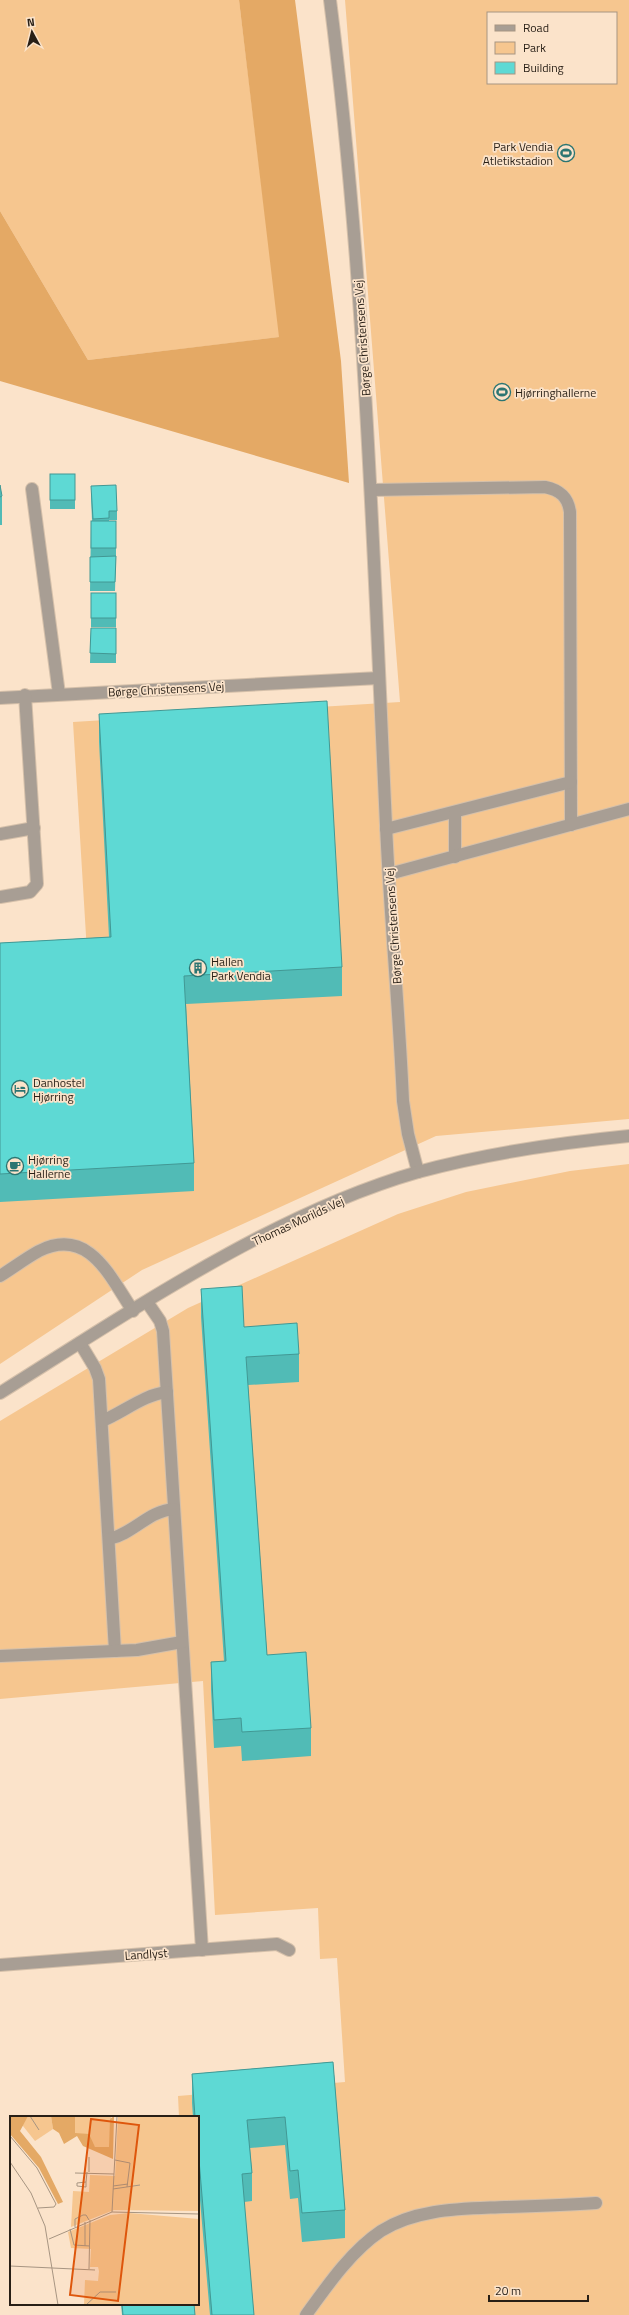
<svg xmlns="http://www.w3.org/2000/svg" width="629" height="2315" viewBox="0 0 629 2315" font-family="'Titillium Web',sans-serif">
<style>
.green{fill:#f6c68f;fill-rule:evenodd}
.forest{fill:#e4a965}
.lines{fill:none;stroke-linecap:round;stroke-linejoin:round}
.lane-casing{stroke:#d5c0aa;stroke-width:14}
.street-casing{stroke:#d5c0aa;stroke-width:14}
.lane{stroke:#a89e94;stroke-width:12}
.street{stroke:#a89e94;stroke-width:12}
.wall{fill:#51bbb6}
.building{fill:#5ed9d4;stroke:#429894}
.labels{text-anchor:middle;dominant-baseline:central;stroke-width:3.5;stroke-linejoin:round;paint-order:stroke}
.poi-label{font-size:12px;fill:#281f16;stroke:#fbe3ca;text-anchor:start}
.street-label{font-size:12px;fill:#281f16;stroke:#fbe3ca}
.inset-road{fill:none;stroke:#a79582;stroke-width:1}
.view{fill:#de560c;fill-opacity:0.15;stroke:#de560c;stroke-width:2}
.inset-edge{fill:none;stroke:#281f16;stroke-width:2}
</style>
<rect width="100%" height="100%" fill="#fbe3ca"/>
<g class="green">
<path d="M0,0h239l41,337 -192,23 -88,-149z"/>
<path d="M345,0h284v1119l-193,17 -294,134 -142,94v-407l87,-5 -14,-230 327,-20zM488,13h128v70h-128z"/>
<path d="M629,1164v1151h-434l-1,-11h4v-187h-19l-1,-21 167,-14 -8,-124 -17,1 -2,-51 -103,7 -12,-234 -203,18v-278l188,-113 210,-94 68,-22 104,-21z"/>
</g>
<path class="forest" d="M239,0h56l46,361 8,122 -349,-102v-170l88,149 191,-23z"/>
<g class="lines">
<g class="lane-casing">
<g id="lane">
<path d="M32,489l27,205"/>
<path d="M372,490l173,-3c15,3 23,10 25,25l1,313"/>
<path d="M0,698l379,-20"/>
<path d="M386,829l185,-47"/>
<path d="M0,834l34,-6"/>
<path d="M455,857v-45"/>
<path d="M389,874l240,-65"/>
<path d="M0,897l30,-5 7,-8 -12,-189"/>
<path d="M0,1276c13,-8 26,-18 39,-25 50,-25 71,26 94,60"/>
<path d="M147,1302l13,19 3,10 39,619"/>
<path d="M80,1343l15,25 4,11 16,272"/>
<path d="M102,1421c22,-9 41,-26 65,-29"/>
<path d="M109,1539c24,-5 39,-28 65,-30"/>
<path d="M0,1656l137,-6 45,-8"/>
<path d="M306,2315c21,-29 45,-64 75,-84 36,-23 82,-22 124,-24 30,-1 61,-2 91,-4"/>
</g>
</g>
<g class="street-casing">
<g id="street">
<path d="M330,0c35,274 43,549 56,825 4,92 13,184 17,276l5,33 10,38"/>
<path d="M0,1393c128,-80 272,-179 418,-221 69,-19 140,-29 211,-36"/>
<path d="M0,1965l277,-21 12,6"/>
</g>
</g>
<use href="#lane" class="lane"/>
<use href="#street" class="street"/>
</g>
<g class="wall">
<rect x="50" y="474" width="25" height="35"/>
<path d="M0,485l2,11v29h-2z"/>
<path d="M91,495l26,16v9h-8v1h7v36l-1,34h-25l1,-70h1z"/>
<rect x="91" y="593" width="25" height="34"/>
<path d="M91,628h25v35h-26z"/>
<path d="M99,714l243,253v29l-156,8 8,159v28l-194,11v-259l109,-6 -10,-195z"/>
<path d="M201,1289l43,38 55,27v28l-51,3 19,270 44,73v28l-69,5 -1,-15 -27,2 -3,-58v-28l13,-1 -23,-344z"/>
<path d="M333,2062l12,148v28l-43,4 -4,-44 -8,1 -5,-54 -35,3 2,25v28l-8,1 10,113h-44l-12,-138v-60h-5l-1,-14v-29z"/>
<path d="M121,2304h73l1,11h-73z"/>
</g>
<g class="building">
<rect x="50" y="474" width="25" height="26"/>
<path d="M0,485l2,11 -2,1z"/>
<path d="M116,485l1,26h-8v7l-16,1 -2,-33z"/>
<rect x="91" y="521" width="25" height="27"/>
<path d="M116,556l-1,26h-25v-25z"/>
<rect x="91" y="593" width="25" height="25"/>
<path d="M91,628h25v26l-26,-1z"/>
<path d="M327,701l15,266 -158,9 10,187 -194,11v-231l111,-6 -12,-223z"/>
<path d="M242,1286l2,41 53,-4 2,31 -53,3 21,298 39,-3 5,76 -69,4 -1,-14 -27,2 -3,-58 15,-1 -25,-372z"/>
<path d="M333,2062l12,148 -43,3 -4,-43 -8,1 -5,-54 -38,3 5,53 -10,1 12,141h-42l-14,-167v-31h-3l-3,-43z"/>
<path d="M122,2304h72l1,11h-72z"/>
</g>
<defs>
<g id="stadium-ring" transform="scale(0.9)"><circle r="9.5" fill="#fbe3ca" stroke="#2b7572" stroke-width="1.5"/><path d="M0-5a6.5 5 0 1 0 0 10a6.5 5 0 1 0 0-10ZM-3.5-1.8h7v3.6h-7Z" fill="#2b7572"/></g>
<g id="building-ring" transform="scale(0.9)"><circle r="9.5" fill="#fbe3ca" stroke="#2b7572" stroke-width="1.5"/><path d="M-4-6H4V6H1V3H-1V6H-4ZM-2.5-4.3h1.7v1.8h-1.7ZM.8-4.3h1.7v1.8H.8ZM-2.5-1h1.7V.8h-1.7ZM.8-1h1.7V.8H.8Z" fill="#2b7572"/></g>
<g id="hotel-ring" transform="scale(0.9)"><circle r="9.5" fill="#fbe3ca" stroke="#2b7572" stroke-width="1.5"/><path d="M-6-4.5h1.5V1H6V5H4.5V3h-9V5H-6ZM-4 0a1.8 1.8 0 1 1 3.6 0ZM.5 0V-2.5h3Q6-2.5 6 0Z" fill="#2b7572"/></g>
<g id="cafe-ring" transform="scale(0.9)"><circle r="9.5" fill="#fbe3ca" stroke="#2b7572" stroke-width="1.5"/><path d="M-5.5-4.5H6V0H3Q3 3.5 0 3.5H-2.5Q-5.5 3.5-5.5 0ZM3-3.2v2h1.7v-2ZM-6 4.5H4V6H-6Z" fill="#2b7572"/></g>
</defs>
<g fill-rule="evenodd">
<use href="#stadium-ring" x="566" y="153"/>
<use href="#stadium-ring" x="502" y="392"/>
<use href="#building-ring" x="198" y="968"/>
<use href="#hotel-ring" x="20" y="1089"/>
<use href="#cafe-ring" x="15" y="1166"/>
</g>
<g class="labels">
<g class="poi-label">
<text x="553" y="146" text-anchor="end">Park Vendia<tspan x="553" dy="14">Atletikstadion</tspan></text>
<text x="515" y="392">Hjørringhallerne</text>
<text x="211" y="961">Hallen<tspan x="211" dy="14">Park Vendia</tspan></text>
<text x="33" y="1082">Danhostel<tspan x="33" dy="14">Hjørring</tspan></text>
<text x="28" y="1159">Hjørring<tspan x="28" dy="14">Hallerne</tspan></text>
</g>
<g class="street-label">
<text transform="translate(362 338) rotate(-94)">Børge Christensens Vej</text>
<text transform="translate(166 689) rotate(-3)">Børge Christensens Vej</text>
<text transform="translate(393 926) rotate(-94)">Børge Christensens Vej</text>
<text transform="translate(298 1221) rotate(-25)">Thomas Morilds Vej</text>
<text transform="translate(146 1954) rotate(-4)">Landlyst</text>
</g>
</g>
<g transform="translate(10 2116)">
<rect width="189" height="189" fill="#fbe3ca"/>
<path d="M0,0h41l2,13 -18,12 -12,-15 -13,3zM65,0h36l-1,31h-15l-20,-13zM108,0h81v95l-85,-1 -43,17 2,-36 16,1 1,-17 25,1zM119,97l70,6v86h-115l1,-25 13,1 1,-10 -1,-4h-8l1,-18 -20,-1 -3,-16 42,-17z" fill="#f6c68f"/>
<path d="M0,0h18l-8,15 21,26 22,45 -5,2 -19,-36 -29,-34zM41,0h24v17l14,1 6,13h14l1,-28 4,-3 -1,43 -30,-13 -6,-10 -13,8 -5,-11 -6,-4z" fill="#e4a965"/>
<path class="inset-road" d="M20,0l9,14M0,20l27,32 19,36 -2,3 -16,1M79,41v15M105,44l15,3 -3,24M0,46l21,31 14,33 13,79M65,57l39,1M76,66l-9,1v3l9,1v-5l1,-10M103,70l15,-2M103,73l27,-4M102,96l5,-96M65,111v-8l8,-4h3l3,5M60,113l4,16 16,1M39,123l63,-27 87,2M75,130v-24M0,150l85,4M79,153l1,-49M76,189l14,-13h16"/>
<path class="view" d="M81,3l48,6 -21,176 -48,-6z"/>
<rect width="189" height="189" class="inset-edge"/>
</g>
<rect x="487" y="12" width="130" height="72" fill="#fbe3ca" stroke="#a79582"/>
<rect x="495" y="25" width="20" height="6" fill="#a89e94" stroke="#a79582"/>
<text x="523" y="32" font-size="12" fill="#281f16">Road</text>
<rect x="495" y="42" width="20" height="12" fill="#f6c68f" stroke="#a79582"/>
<text x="523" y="52" font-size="12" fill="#281f16">Park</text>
<rect x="495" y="62" width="20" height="12" fill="#5ed9d4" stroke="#a79582"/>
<text x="523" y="72" font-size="12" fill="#281f16">Building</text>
<g transform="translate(32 32) rotate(353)" stroke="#fbe3ca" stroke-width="3" paint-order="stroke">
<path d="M0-3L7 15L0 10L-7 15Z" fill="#281f16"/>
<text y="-6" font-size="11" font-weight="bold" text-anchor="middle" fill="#281f16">N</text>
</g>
<path d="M489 2295v6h99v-6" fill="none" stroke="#281f16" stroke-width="2"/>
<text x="495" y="2295" font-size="12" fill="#281f16" stroke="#fbe3ca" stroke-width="3" paint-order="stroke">20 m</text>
</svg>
